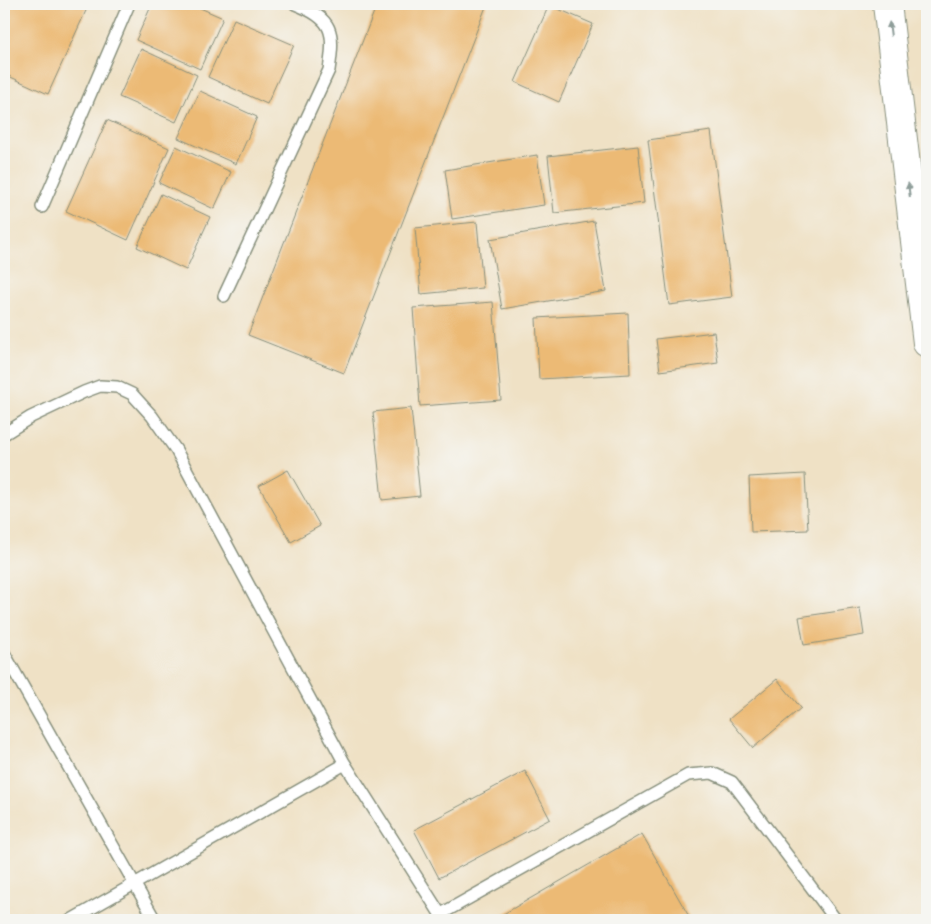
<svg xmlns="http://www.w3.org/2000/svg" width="931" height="924" viewBox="0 0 931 924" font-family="'IM FELL French Canon',serif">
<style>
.building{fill:#ecba75}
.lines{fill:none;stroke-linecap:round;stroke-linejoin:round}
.lane-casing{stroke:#878f7c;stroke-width:14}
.secondary-casing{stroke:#878f7c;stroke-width:30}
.lane{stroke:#fff;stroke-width:11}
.secondary{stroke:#fff;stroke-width:28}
.oneway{fill:#8f9e9a}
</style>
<rect width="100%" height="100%" fill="#f6f6f2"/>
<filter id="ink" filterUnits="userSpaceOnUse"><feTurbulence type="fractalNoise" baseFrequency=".02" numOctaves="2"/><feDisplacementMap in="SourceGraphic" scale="10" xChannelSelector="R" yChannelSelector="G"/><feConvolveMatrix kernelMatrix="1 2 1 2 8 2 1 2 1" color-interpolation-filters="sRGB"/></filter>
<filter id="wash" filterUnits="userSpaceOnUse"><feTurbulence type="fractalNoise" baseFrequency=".0096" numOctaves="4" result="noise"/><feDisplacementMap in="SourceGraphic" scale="20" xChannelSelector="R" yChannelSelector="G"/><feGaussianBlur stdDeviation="1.12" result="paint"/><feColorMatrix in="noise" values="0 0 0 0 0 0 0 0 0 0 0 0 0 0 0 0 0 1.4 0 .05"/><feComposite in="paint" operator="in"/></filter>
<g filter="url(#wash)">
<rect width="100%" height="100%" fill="#efe1c5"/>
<g id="blocks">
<g class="building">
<path d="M4,4h85l-41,90 -44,-20z"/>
<path d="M152,4h39l32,14 -23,51 -64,-29z"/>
<path d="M377,4h110l-143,369 -96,-38z"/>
<path d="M549,5l44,19 -34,78 -44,-20z"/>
<path d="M234,19l60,26 -27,59 -59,-27z"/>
<path d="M141,49l56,26 -21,47 -57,-25z"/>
<path d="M200,91l57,26 -21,47 -58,-26z"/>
<path d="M107,120l62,28 -41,92 -62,-29z"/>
<path d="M711,131l21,166 -63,8 -21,-165z"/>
<path d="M176,146l55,26 -17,37 -55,-26z"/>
<path d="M638,146l6,57 -90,10 -6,-57z"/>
<path d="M537,155l7,50 -92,14 -7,-49z"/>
<path d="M161,194l49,23 -24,53 -49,-23z"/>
<path d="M594,221l12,70 -104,18 -12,-70z"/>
<path d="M477,222l6,66 -62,6 -6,-66z"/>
<path d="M493,302l8,98 -81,6 -7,-98z"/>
<path d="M628,313l2,61 -91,5 -3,-61z"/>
<path d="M714,332l4,31 -58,8 -4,-32z"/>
<path d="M411,408l9,88 -38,4 -9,-88z"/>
<path d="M288,470l32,56 -29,16 -32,-56z"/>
<path d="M805,474l3,56 -57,2 -2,-55z"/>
<path d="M860,608l4,27 -60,10 -5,-28z"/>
<path d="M777,679l24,29 -48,40 -24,-29z"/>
<path d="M525,771l25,48 -111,59 -25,-48z"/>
<path d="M642,834l49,86h-198z"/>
</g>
</g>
</g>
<g filter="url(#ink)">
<use href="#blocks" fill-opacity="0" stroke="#878f7c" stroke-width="1"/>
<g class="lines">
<g class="lane-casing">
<g id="lane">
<path d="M42,207l87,-203"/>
<path d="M224,296l105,-226c6,-39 4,-51 -34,-66"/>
<path d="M4,434l27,-17 53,-25 16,-6 17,1 15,7 20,22 24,34 169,314 99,156"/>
<path d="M4,653l151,267"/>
<path d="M441,914l247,-139 24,-2 20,9 104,138"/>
<path d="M71,920l274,-156"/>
</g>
</g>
<g class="secondary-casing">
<path id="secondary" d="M887,4l40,339"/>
</g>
<use href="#lane" class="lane"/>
<use href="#secondary" class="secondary"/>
</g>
<defs><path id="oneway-solid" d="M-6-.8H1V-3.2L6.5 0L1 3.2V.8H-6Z" transform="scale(1.25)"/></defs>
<g class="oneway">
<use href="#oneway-solid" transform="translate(890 29) rotate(-97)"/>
<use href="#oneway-solid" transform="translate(909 190) rotate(-97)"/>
</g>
</g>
<rect width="931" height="924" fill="none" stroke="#f6f6f2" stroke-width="20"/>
</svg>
